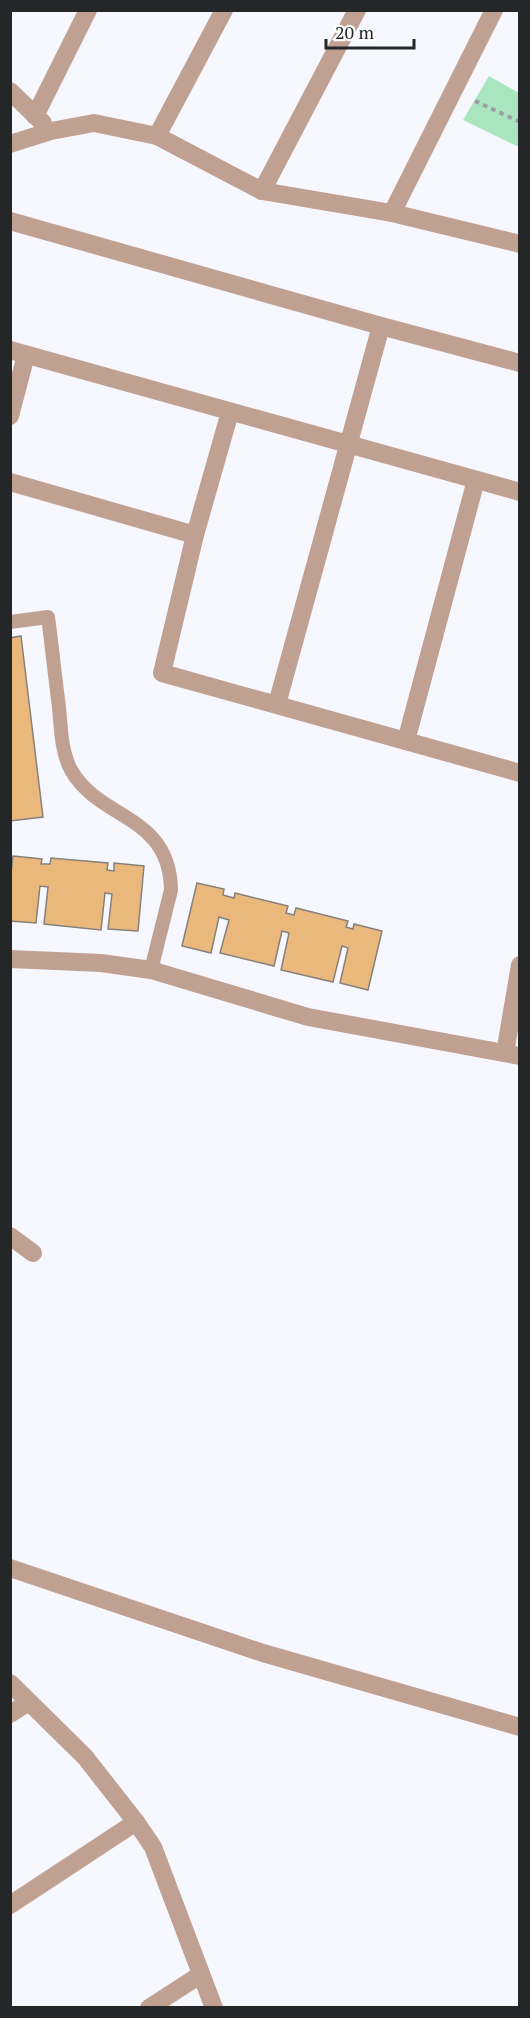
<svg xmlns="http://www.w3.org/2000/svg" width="530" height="2018" viewBox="0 0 530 2018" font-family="'PT Serif',serif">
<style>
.green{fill:#a9e6bf}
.building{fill:#ebb87c;stroke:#86817c;stroke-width:1.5}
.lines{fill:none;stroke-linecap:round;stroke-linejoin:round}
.path{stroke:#9d9ea4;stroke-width:4;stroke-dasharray:4.5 4.5;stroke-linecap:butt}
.lane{stroke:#c0a091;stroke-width:14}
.street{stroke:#c0a091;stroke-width:18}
</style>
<rect width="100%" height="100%" fill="#f6f7ff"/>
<path class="green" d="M489,76l30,17v54l-56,-27z"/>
<g class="building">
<path d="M21,636l22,181 -33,4v-183z"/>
<path d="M13,856l29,3 -1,5h9l1,-6 57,5 -1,7 7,1v-8l30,3 -6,65 -30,-2 4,-35 -7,-1 -4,37 -57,-6 4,-37 -8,-1 -4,37 -26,-2v-39z"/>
<path d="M197,883l27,6 -1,6 11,3 1,-5 53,13 -2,7 8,2 2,-7 52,13 -2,6 7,2 1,-5 28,7 -14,59 -28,-7 8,-35 -6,-2 -9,36 -52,-12 8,-37 -7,-2 -8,35 -54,-13 9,-33 -10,-3 -8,36 -29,-7z"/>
</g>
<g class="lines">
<path class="path" d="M475,101l45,21"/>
<path class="lane" d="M10,622l38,-5c4,30 7,60 11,90 2,21 2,44 12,63 29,51 99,44 100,120l-20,80"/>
<g class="street">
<path d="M10,91l33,32"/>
<path d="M35,116l53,-106"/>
<path d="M157,136l67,-126"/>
<path d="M10,144l41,-13 43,-8 63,13 105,55 130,22 128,31"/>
<path d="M262,191l95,-181"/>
<path d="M392,213l102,-203"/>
<path d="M10,221l371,105 139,37"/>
<path d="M10,350l510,142"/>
<path d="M230,412l-35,123 -33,138 358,100"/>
<path d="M10,416l16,-61"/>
<path d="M10,482l185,53"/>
<path d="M277,704l104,-378"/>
<path d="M406,741l70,-261"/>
<path d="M10,959l91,4 50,7 157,47 212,39"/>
<path d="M505,1053l15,-88"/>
<path d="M10,1236l23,17"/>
<path d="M10,1568l253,85 257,74"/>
<path d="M10,1683l75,74 51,65 17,25 61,161"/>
<path d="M10,1714l19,-12"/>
<path d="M10,1905l126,-83"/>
<path d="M149,2008l51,-33"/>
</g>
</g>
<rect width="530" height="2018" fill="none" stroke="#252628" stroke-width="24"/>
<path d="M326 39v9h88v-9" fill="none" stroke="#252628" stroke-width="3"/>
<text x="335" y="39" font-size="18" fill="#252628" stroke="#ffffff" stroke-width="4.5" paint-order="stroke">20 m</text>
</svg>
